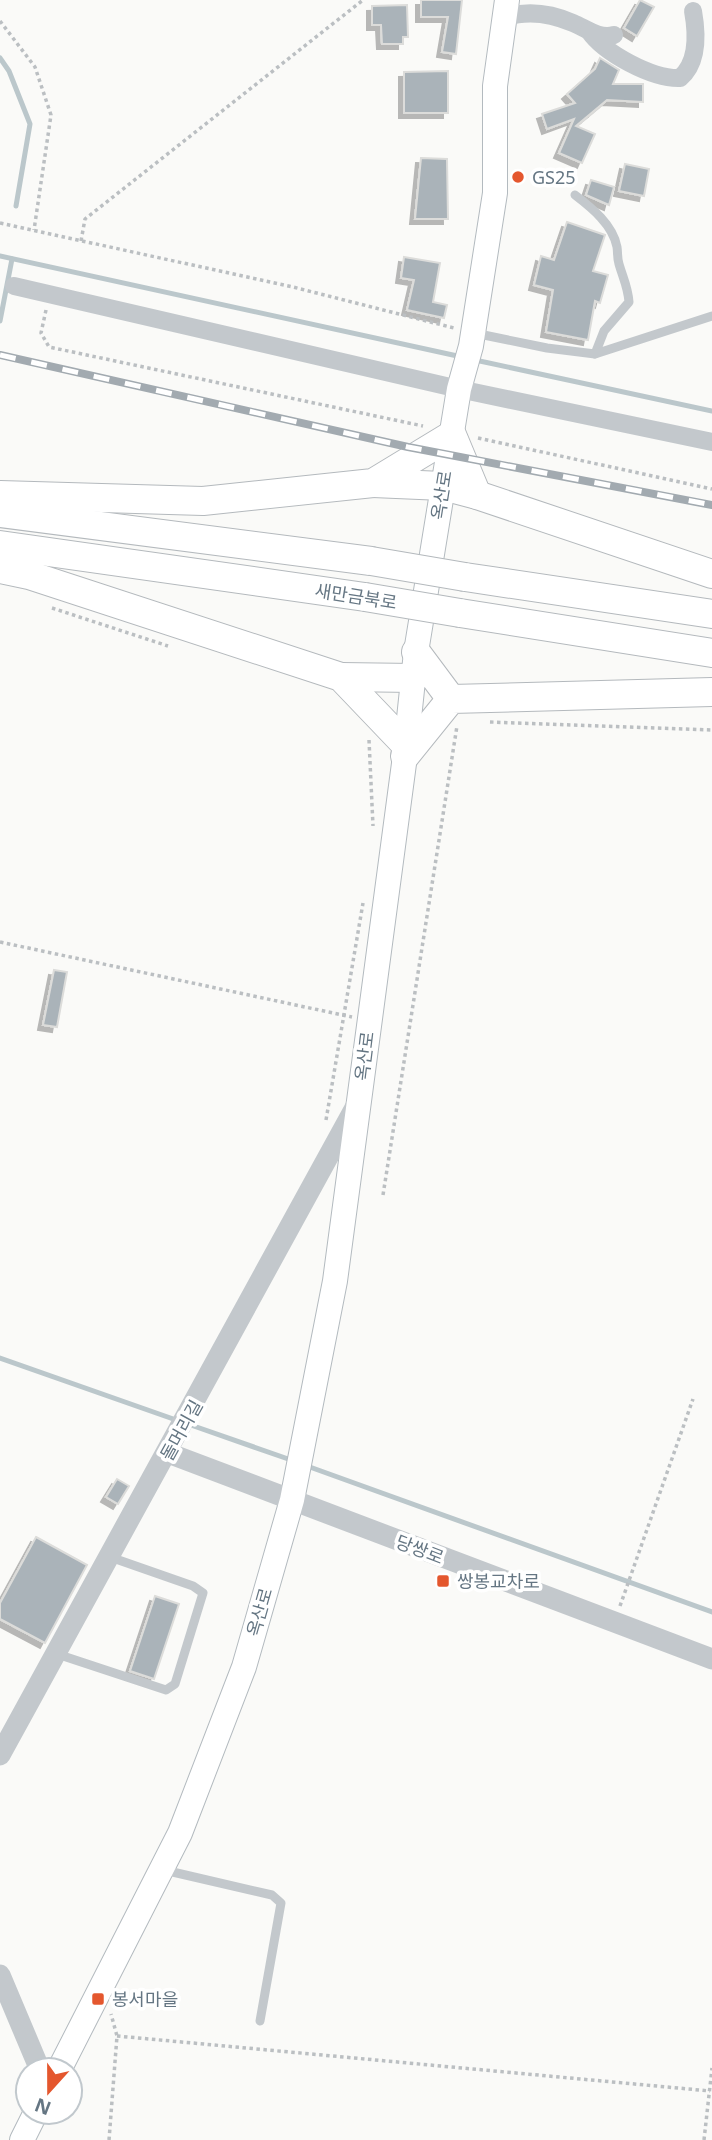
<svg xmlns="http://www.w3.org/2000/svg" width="712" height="2140" viewBox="0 0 712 2140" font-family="'Noto Sans','Noto Sans KR',sans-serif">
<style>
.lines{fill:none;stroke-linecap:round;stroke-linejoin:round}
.stream{stroke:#bbc7cb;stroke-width:5}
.building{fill:#aab3b9;stroke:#dcdcda;stroke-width:2;filter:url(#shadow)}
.secondary-casing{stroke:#b3babf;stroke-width:26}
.trunk-casing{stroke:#b4b9bd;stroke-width:30}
.path{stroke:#bbbfc2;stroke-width:3.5;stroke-dasharray:3.5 3.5;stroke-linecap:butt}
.service{stroke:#c3c8cc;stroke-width:9}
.minor{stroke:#c3c8cc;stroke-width:18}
.tertiary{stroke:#c3c8cc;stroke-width:21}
.secondary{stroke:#fff;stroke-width:24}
.trunk{stroke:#fff;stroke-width:28}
.rail-casing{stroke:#a2aab0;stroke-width:8}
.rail{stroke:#fff;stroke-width:5;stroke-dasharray:16;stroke-linecap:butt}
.trunk-bridge-casing{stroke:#b4b9bd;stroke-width:30;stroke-linecap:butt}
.trunk-bridge{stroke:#fff;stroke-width:28}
.poi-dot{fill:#e4572e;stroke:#fff;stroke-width:2.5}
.labels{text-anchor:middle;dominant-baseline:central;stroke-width:7;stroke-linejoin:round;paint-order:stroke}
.poi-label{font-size:18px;fill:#657683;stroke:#fff;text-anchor:start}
.street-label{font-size:18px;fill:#657683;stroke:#fff}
</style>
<defs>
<filter id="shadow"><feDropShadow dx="-5" dy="5" stdDeviation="0" flood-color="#0004"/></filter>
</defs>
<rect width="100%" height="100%" fill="#fafaf8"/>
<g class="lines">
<g class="stream">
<path d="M0,58l9,13 21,53 -14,82"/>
<path d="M0,256l462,101"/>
<path d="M0,321l12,-62"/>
<path d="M475,360l237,51"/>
<path d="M0,1358l179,63"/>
<path d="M188,1424l106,37"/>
<path d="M307,1466l405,146"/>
</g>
</g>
<g class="building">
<path d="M421,0h41l-6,54 -14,-2 6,-35h-27z"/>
<path d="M640,0l14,7 -17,29 -13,-8z"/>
<path d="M407,5l1,32h-5v7h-21l-1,-19h-9v-19z"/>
<path d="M600,58l19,12 -6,14h30v18l-36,-2 -31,26 19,8 -13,29 -23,-10 15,-34 -27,10 -5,-15 33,-11 -8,-9 28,-25z"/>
<path d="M448,71v42h-44v-41z"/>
<path d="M421,158l26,1 1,60h-33z"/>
<path d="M625,164l24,5 -5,27 -25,-5z"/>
<path d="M591,180l23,7 -5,18 -23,-10z"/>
<path d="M567,222l38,13 -12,36 15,4 -8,28 -5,-2 -7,39 -42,-8 7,-42 -19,-5 7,-29 13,4z"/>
<path d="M404,257l36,6 -7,39 14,3 -3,13 -37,-8 7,-30 -13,-2z"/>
<path d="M54,970l13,2 -10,55 -14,-2z"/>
<path d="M117,1479l12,7 -11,18 -12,-7z"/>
<path d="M36,1537l51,28 -42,78 -45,-24v-16z"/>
<path d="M155,1596l24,8 -25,75 -24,-8z"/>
</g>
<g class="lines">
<g class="secondary-casing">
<g id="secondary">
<path d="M59,2070l121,-237 64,-166 48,-167 43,-219 70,-525 11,-104 43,-263 12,-43 24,-153v-107l12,-86"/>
<path d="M22,2140l14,-28"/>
</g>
</g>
<g class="trunk-casing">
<g id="trunk">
<path d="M373,483l70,3 34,9 235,79"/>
<path d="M0,495l203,6 170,-18 79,-48 25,60"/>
<path d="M0,513l371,48"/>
<path d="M0,545l365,52"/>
<path d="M0,569l29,6 312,102 65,68"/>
<path d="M465,577l247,37"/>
<path d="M460,613l252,40"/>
<path d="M416,652l35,47"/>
<path d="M341,677l73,1"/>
<path d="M405,756l46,-57 261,-7"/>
</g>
</g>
<g class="path">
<path d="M0,21l35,46 16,48 -17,115"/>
<path d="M0,223l293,64 161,41"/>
<path d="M81,241l4,-22 278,-219"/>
<path d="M46,310l-5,23 8,14 374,79"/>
<path d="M478,438l234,51"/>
<path d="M52,608l116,38"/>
<path d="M490,722l222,8"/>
<path d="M369,740l4,86"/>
<path d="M0,942l352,75"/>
<path d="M326,1120l37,-217"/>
<path d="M383,1195l74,-469"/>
<path d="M620,1606l73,-207"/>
<path d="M117,2036l593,55"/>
<path d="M109,2140l8,-104 -6,-22"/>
<path d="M704,2140l8,-72"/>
</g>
<g class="service">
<path d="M575,195c17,13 38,30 42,52 1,6 0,11 2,17 4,14 9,23 10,38l-25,29 -9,23"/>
<path d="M474,333l73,15 48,6 117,-38"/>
<path d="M57,1654l109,36 9,-6 28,-91 -10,-7 -83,-29"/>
<path d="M164,1870l108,25 9,8 -21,118"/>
</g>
<g class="minor">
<path d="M503,18c23,-8 47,-5 70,5 14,6 26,16 41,12"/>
<path d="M589,31c15,22 63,48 91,47 19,-16 17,-45 13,-67"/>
<path d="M14,286l445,103 253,53"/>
</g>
<g class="tertiary">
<path d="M168,1453l544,206"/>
<path d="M0,1755l356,-649"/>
<path d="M0,1975l40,95"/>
</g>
<use href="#secondary" class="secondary"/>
<use href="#trunk" class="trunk"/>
<g class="rail-casing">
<path id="rail" d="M0,355l408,92 304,58"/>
</g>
<use href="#rail" class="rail"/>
<g class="trunk-bridge-casing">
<g id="trunk-bridge">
<path d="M371,561l94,16"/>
<path d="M365,597l95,16"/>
</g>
</g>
<use href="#trunk-bridge" class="trunk-bridge"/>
</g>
<g class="poi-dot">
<circle cx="518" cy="177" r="7"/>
<rect x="436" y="1574" width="14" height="14" rx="3.5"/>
<rect x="91" y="1992" width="14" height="14" rx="3.5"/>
</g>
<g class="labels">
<g class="poi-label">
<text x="532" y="177">GS25</text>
<text x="457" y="1581">쌍봉교차로</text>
<text x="112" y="1999">봉서마을</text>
</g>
<g class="street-label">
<text transform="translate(441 495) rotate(-81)">옥산로</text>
<text transform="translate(356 596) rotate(9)">새만금북로</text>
<text transform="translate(364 1056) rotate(-83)">옥산로</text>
<text transform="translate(181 1430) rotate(-61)">돌머리길</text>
<text transform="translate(420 1549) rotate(21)">당쌍로</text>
<text transform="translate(259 1612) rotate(-74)">옥산로</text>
</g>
</g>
<g transform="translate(49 2091) rotate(201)"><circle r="33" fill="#ffffff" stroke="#c1c8cd" stroke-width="2"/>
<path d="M0-5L12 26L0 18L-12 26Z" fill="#e4572e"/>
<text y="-10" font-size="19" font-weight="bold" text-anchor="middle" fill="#657683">N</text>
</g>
</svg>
